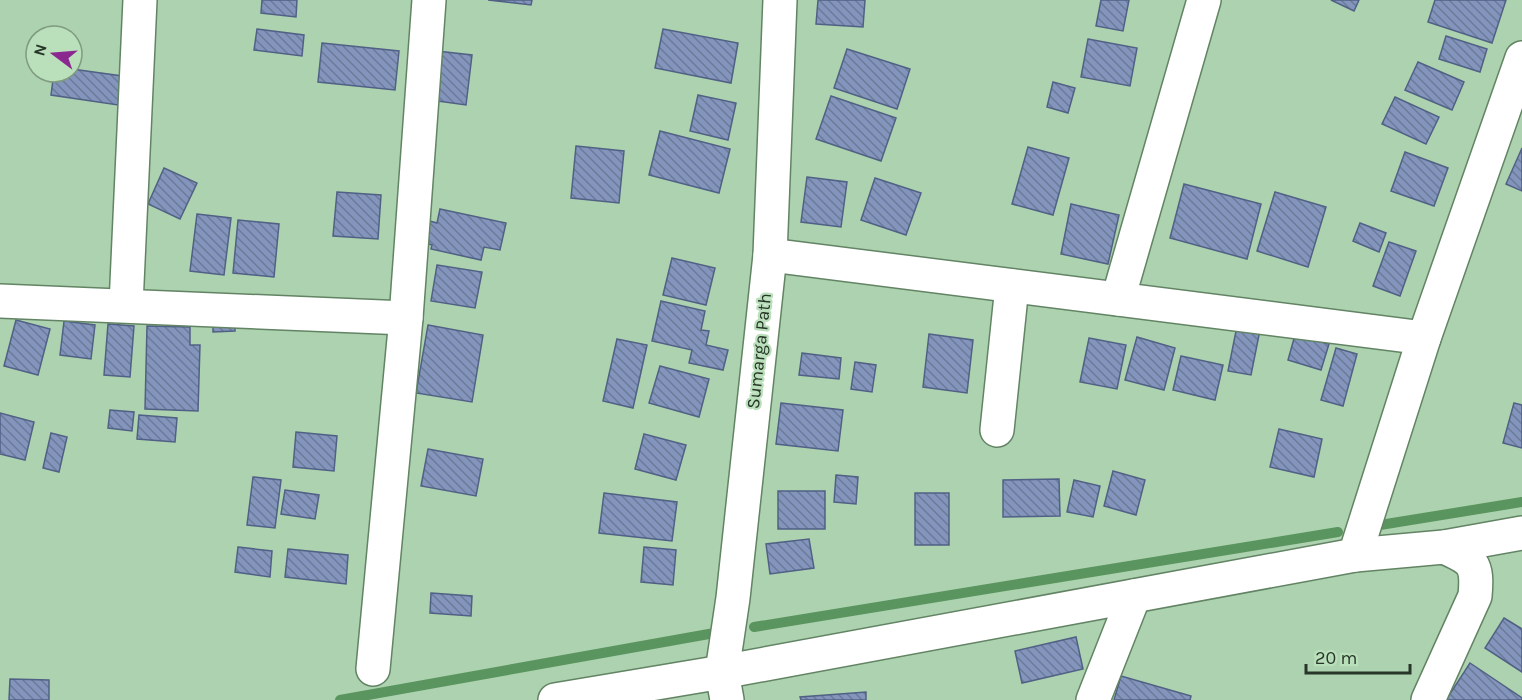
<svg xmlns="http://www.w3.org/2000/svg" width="1522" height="700" viewBox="0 0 1522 700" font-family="Karla,sans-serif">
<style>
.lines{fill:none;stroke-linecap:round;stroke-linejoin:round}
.stream{stroke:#5a945f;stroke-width:10}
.building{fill:url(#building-back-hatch);stroke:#516185;stroke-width:1.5}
.street-casing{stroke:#628464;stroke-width:36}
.primary-casing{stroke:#628464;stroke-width:36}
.street{stroke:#fff;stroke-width:33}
.primary{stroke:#fff;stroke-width:33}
.labels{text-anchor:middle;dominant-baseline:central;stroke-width:4.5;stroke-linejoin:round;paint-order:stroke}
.street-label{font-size:18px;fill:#273628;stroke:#badfbb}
</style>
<defs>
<pattern id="building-back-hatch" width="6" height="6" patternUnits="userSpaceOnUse" patternTransform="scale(1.5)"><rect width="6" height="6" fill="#8395bc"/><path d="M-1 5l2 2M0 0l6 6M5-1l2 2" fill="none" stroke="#6b7a99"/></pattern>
</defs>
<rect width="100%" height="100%" fill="#add2af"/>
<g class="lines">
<g class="stream">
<path d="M1380,525l142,-23"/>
<path d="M754,627l584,-95"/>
<path d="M340,700l380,-68"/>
</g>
</g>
<g class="building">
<path d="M262,0h35l-1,17 -35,-4z"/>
<path d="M488,0h44l-1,5z"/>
<path d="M818,0h47l-2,27 -47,-3z"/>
<path d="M1101,0h28l-6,31 -27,-5z"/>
<path d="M1331,0h28l-5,11z"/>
<path d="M1435,0h71l-14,43 -64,-21z"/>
<path d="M257,29l47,6 -2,21 -48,-6z"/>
<path d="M663,29l75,14 -7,40 -76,-15z"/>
<path d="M1446,36l41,13 -7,23 -41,-13z"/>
<path d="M1088,39l49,9 -7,38 -49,-9z"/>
<path d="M322,43l77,8 -4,39 -77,-8z"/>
<path d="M847,49l63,20 -13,40 -63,-21z"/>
<path d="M437,51l35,4 -6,50 -35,-5z"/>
<path d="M1418,62l46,20 -12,28 -47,-20z"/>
<path d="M72,69l50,7 -4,29 -67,-10 3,-23h18z"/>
<path d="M1053,82l22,6 -7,25 -21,-6z"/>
<path d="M698,95l38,8 -8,37 -38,-9z"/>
<path d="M831,96l65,22 -15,43 -65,-22z"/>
<path d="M1395,97l44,20 -13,27 -44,-20z"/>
<path d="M660,131l70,18 -11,44 -70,-18z"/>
<path d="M576,146l48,5 -5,52 -48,-5z"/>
<path d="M1028,147l41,11 -16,57 -41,-11z"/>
<path d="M1522,148v43l-16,-7z"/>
<path d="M1405,152l43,16 -14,38 -43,-15z"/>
<path d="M164,168l33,15 -17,36 -32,-15z"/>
<path d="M807,177l40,5 -6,45 -40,-5z"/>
<path d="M875,178l46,15 -15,42 -45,-15z"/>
<path d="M1184,184l77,20 -14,55 -77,-21z"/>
<path d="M337,192l44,3 -3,44 -45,-3z"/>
<path d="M1275,192l51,15 -18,60 -51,-16z"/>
<path d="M1071,204l48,11 -11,49 -47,-10z"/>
<path d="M440,209l66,14 -6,27 -16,-3 -3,13 -50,-11 1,-4 -10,-3 4,-22 11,3z"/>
<path d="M197,214l34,4 -7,57 -34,-4z"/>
<path d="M238,220l41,4 -5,53 -41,-4z"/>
<path d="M1360,223l26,10 -7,19 -26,-11z"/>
<path d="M1389,242l27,9 -16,45 -27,-10z"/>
<path d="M672,258l43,10 -9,37 -43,-10z"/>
<path d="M437,265l45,7 -7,36 -44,-7z"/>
<path d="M661,301l44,10 -4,19 8,1 -3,14 22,5 -5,20 -34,-7 3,-13 -40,-9z"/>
<path d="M213,318h22v13l-22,1z"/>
<path d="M16,320l34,9 -12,46 -34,-9z"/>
<path d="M64,321l31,4 -4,34 -31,-4z"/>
<path d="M108,324l26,2 -4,51 -26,-2z"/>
<path d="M428,325l55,10 -11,67 -56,-9z"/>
<path d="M147,326l43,1v18h10l-2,66 -53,-2z"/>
<path d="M1237,326l23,4 -9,45 -23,-4z"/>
<path d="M929,334l44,6 -6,53 -44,-6z"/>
<path d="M1295,335l34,9 -8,26 -33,-10z"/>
<path d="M1137,337l38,11 -11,42 -39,-10z"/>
<path d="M1089,338l37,7 -9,44 -37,-7z"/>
<path d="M617,339l30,6 -14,63 -30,-7z"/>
<path d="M1336,348l21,6 -14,52 -22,-6z"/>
<path d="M802,353l39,5 -2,21 -40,-4z"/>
<path d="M1181,356l42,9 -8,35 -42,-10z"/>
<path d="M855,362l21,3 -4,27 -21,-3z"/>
<path d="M660,366l49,13 -10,38 -50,-14z"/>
<path d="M781,403l62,7 -5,41 -62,-7z"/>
<path d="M1514,403l8,2v43l-19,-5z"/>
<path d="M110,410l24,2 -2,19 -24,-3z"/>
<path d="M0,413l34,9 -9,38 -25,-6z"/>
<path d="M139,415l38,3 -2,24 -38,-3z"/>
<path d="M1279,429l43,10 -8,38 -44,-10z"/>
<path d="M296,432l41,4 -3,35 -41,-4z"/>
<path d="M51,433l16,4 -8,35 -16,-4z"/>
<path d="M644,434l42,11 -10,35 -41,-11z"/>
<path d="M428,449l55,10 -7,37 -55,-10z"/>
<path d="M1113,471l32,9 -9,35 -32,-9z"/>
<path d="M836,475l22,2 -2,27 -22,-2z"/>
<path d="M253,477l28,3 -6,48 -28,-3z"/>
<path d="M1059,479l1,37 -57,1v-37z"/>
<path d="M1074,480l26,6 -7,31 -26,-5z"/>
<path d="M285,490l34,5 -4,24 -34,-5z"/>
<rect x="778" y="491" width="47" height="38"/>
<path d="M604,493l73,9 -5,39 -73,-8z"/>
<rect x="915" y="493" width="34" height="52"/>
<path d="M809,539l5,29 -44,6 -4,-30z"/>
<path d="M238,547l34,4 -2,26 -35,-5z"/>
<path d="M644,547l32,3 -3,35 -32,-3z"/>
<path d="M288,549l60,6 -2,29 -61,-7z"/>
<path d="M431,593l41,3 -1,20 -41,-3z"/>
<path d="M1504,618l18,11v43l-37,-24z"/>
<path d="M1076,637l7,32 -61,14 -7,-32z"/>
<path d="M1470,663l52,35v2h-76z"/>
<path d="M1121,676l70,20 -1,4h-76z"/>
<path d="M10,679l39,1v20h-40z"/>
<path d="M866,692v8h-65l-1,-3z"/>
</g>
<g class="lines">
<g class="street-casing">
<g id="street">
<path d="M770,255l654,83"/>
<path d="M1118,299l86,-299"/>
<path d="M0,301l406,17"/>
<path d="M126,305l14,-305"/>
<path d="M997,430l15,-144"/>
<path d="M1355,555l69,-217 98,-280"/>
<path d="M373,669l33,-351 23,-318"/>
<path d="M555,700l167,-28 633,-117 89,-8 78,-14"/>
<path d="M1093,700l41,-104"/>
<path d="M1428,700l47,-104c3,-33 -2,-36 -31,-49"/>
</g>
</g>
<g class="primary-casing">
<path id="primary" d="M727,700l-5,-28 11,-74 37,-343 10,-255"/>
</g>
<use href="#street" class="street"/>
<use href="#primary" class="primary"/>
</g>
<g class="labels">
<g class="street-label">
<text transform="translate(759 351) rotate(-84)">Sumarga Path</text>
</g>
</g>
<g transform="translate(54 54) rotate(286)"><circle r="28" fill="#badfbb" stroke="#7f9b80" stroke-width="1.5"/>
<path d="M0-4.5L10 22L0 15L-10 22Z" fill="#8b2890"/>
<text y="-9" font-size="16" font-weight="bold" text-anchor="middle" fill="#273628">N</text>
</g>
<path d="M1306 664v9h104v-9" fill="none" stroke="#273628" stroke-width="3"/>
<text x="1315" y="664" font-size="18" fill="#273628" stroke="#badfbb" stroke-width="4.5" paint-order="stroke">20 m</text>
</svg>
